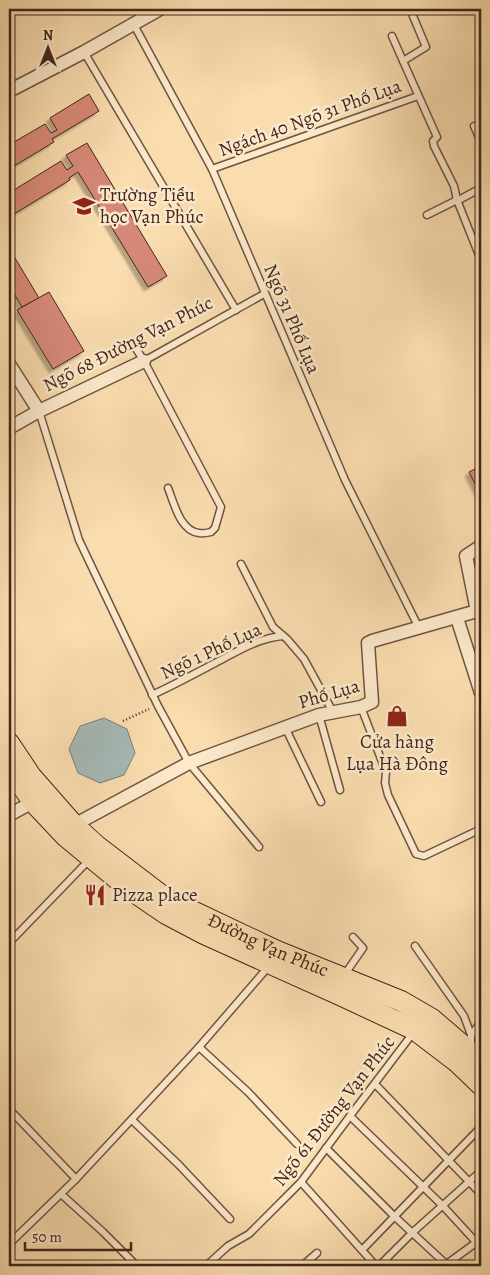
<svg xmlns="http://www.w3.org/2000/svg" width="490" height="1275" viewBox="0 0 490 1275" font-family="Alegreya,serif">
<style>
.water{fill:#a4b9b7;stroke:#7c7e79}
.building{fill:#d78979;stroke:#41261c;filter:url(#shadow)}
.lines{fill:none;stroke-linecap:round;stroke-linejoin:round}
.lane-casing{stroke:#6f5441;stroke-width:9}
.street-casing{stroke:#6f5441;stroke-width:15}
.primary-casing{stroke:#41261c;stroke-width:22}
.path{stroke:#41261c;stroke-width:2.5;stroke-dasharray:1 2.5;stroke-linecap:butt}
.lane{stroke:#fce9cb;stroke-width:6}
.street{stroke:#fce9cb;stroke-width:12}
.primary{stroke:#faddaf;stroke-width:20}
.labels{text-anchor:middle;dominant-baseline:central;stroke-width:5;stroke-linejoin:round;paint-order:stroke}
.street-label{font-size:19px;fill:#41261c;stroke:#fce9cb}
.poi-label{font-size:19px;fill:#41261c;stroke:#fce9cb;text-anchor:start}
</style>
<defs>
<filter id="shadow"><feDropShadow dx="-4" dy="4" stdDeviation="1" flood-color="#0004"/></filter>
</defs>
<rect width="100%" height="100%" fill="#faddaf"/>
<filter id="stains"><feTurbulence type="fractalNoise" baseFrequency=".004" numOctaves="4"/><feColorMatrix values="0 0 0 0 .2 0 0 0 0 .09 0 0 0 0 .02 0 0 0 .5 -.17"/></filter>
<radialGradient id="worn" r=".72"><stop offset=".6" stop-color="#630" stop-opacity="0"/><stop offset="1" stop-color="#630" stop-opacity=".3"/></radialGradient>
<path class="water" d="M104,718l23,11 8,24 -11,22 -24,8 -22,-10 -9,-24 11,-23z"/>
<g class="building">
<path d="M89,94l10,17 -47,28 2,3 -45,27v-24l36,-21 6,9 6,-3 -7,-12z"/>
<path d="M87,143l80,133 -19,11 -70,-115 -9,6 1,2 -61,37v-24l52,-32 6,9 6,-4 -7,-11z"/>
<path d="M9,248l30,50 -17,9 -13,-22z"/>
<path d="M49,292l35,59 -31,18 -36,-59z"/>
<path d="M481,466v30l-12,-24z"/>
</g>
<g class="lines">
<g class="lane-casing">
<g id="lane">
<path d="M410,9l16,38 -23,14 34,76 -4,4 1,5 20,40 3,14 24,60"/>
<path d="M133,23l79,146 133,311 74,148"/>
<path d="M392,36l11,25"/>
<path d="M84,52l152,258"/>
<path d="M481,82v1"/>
<path d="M474,126l7,16"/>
<path d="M212,169l206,-73"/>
<path d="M457,201l24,-13"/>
<path d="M427,215l30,-15"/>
<path d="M133,344l11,17 77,146 -6,21 -4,4c-4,1 -8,2 -12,1 -19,-2 -25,-30 -31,-45"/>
<path d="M144,361l120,-67"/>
<path d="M39,411l40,129 79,166 31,57 70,84"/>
<path d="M241,564l32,63 14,12 17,20 29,53"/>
<path d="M152,695c22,-10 42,-21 63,-32 21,-11 43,-25 68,-27"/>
<path d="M361,707l25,65 -1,11 3,12 28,59 8,2 57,-27"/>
<path d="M319,715l21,75"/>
<path d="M285,727l36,75"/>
<path d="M9,943l81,-84"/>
<path d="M415,946l49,70 7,19v12"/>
<path d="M345,974l18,-26 -10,-11"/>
<path d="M471,1035l10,-13"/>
<path d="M199,1047l49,45 49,52"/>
<path d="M375,1084l106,110"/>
<path d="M9,1109l67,70"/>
<path d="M350,1116l93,90 33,36"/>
<path d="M132,1120l47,45 51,54"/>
<path d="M326,1148l68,68 52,48"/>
<path d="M301,1182l75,84"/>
<path d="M61,1194l42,38 34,34"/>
<path d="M9,1244l67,-65 123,-132 70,-81"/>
<path d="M362,1250l119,-123"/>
<path d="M206,1266l22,-20 21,-12 52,-52 49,-66 63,-83"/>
<path d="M302,1266l15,-13"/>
<path d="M379,1266l34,-34 68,-61"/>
<path d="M444,1266l37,-27"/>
</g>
</g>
<g class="street-casing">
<g id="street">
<path d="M9,91l75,-39 76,-43"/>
<path d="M9,364l30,47"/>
<path d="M9,428l30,-17 105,-50"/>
<path d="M457,618l24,75"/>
<path d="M9,815l24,-13"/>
<path d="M74,825l115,-62 130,-48 42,-8 11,-5 -4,-59 4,-2 105,-30 -11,-55 15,-10"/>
</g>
</g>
<g class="primary-casing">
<g id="primary">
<path id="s1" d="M9,743l22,33 43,49 23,21 68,52 112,53 124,50 31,18 49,42"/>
<path d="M9,768l24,34 32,34 63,52 38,26 38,20 138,62 73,34 42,32 24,23"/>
</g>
</g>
<path class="path" d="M123,721l26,-12"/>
<use href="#lane" class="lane"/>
<use href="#street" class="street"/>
<use href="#primary" class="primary"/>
</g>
<defs>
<g id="school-bare" transform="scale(1.725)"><path d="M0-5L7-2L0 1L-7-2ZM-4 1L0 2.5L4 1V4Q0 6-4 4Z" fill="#8f2418" stroke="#fce9cb" stroke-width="2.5" paint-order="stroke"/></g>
<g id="shop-bare" transform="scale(1.725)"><path d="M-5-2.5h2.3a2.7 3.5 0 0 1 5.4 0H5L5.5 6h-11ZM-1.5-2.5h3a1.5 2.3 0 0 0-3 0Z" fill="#8f2418" stroke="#fce9cb" stroke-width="2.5" paint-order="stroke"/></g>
<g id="restaurant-bare" transform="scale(1.725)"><path d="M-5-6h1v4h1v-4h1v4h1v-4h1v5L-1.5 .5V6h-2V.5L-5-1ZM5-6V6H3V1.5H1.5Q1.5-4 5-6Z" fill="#8f2418" stroke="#fce9cb" stroke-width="2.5" paint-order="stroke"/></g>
</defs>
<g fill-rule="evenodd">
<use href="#school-bare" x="84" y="206"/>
<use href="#shop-bare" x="397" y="716"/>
<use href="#restaurant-bare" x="95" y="895"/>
</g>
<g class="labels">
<g class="street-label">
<text transform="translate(310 118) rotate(-20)">Ngách 40 Ngõ 31 Phố Lụa</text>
<text transform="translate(292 319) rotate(67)">Ngõ 31 Phố Lụa</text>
<text transform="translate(128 344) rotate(-27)">Ngõ 68 Đường Vạn Phúc</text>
<text transform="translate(211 651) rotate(-25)">Ngõ 1 Phố Lụa</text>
<text transform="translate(329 694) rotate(-16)">Phố Lụa</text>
<text stroke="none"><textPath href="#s1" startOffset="335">Đường Vạn Phúc</textPath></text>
<text transform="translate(334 1111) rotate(-52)">Ngõ 61 Đường Vạn Phúc</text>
</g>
<g class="poi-label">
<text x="100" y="195">Trường Tiểu<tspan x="100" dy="22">học Vạn Phúc</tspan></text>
<text x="397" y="742" text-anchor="middle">Cửa hàng<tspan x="397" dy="22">Lụa Hà Đông</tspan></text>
<text x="112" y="895">Pizza place</text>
</g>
</g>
<rect width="490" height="1275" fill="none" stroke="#faddaf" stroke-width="30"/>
<rect x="10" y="10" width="470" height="1255" fill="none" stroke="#41261c" stroke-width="2.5"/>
<rect x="15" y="15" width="460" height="1245" fill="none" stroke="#41261c"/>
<g transform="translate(48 48)" stroke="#fce9cb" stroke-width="4" paint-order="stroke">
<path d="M0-4L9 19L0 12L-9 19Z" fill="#41261c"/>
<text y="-8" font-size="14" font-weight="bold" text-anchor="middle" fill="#41261c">N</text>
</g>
<path d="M25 1242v8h106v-8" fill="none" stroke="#41261c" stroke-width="2.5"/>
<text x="32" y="1242" font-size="15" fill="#41261c" stroke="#fce9cb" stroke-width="4" paint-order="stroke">50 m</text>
<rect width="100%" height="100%" filter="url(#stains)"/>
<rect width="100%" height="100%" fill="url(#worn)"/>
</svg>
